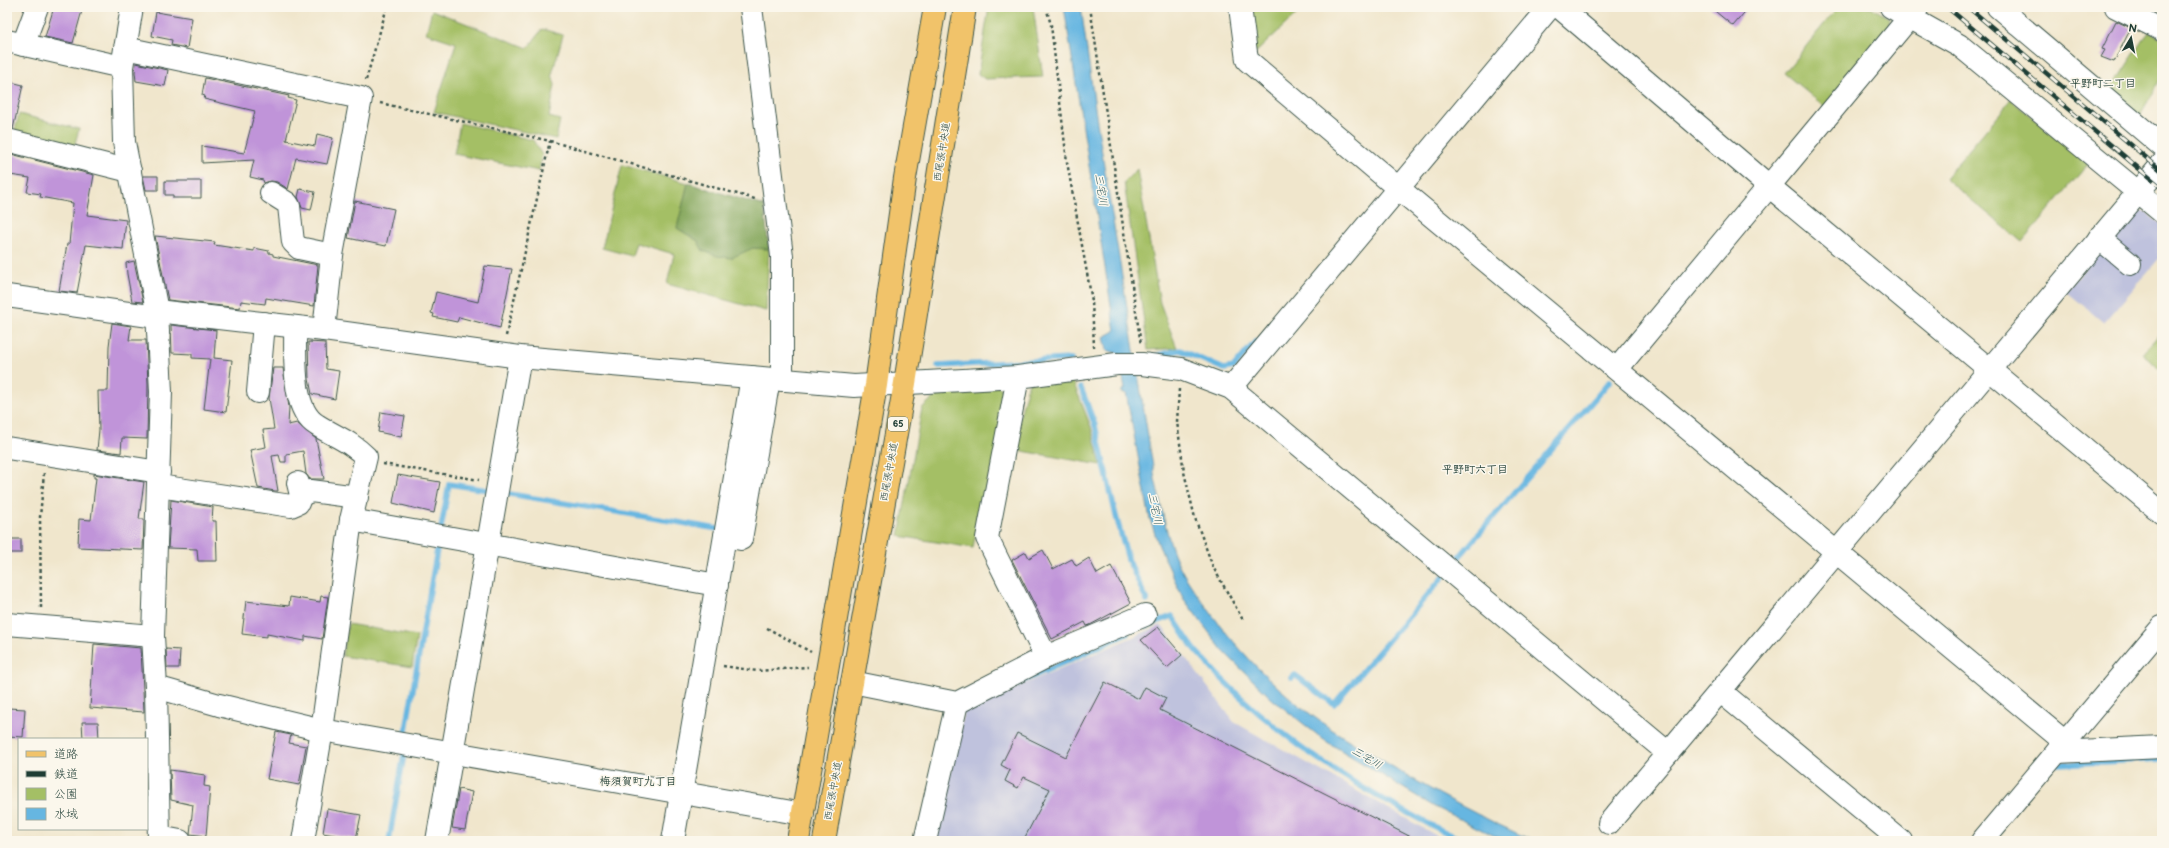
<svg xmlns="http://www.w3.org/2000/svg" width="2169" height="848" viewBox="0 0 2169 848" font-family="'Balsamiq Sans','Klee One',sans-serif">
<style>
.industrial{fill:#bfc2dd}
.green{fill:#a4bf65;stroke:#627e4c}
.forest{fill:#83a65a;stroke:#517247}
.water{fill:#66b6e1;stroke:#427a8a}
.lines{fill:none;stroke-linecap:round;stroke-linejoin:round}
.stream{stroke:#66b6e1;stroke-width:5.5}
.building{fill:#c094d9}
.minor-casing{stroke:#3e564b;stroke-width:24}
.major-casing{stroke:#3e564b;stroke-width:24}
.path{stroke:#3e564b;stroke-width:2.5;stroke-dasharray:3 3;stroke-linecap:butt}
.minor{stroke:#fff;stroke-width:22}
.major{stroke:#f1c36a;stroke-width:22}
.rail-casing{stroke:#1f3d34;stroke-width:4.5}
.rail{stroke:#fbf7ec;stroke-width:3;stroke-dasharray:9;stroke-linecap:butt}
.labels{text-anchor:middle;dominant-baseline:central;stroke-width:3;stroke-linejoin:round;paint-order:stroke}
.shield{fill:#fbf7ec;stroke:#61756b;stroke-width:1}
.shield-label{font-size:9px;font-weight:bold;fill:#1f3d34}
.street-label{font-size:10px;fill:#1f3d34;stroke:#fbf7ec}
.neighbourhood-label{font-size:11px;font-weight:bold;fill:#1f3d34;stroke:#fbf7ec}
.water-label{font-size:11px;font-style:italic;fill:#315b5f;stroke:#fbf7ec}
</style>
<rect width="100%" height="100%" fill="#fbf7ec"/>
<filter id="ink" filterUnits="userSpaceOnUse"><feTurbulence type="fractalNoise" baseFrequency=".025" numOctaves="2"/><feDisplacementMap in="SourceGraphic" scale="8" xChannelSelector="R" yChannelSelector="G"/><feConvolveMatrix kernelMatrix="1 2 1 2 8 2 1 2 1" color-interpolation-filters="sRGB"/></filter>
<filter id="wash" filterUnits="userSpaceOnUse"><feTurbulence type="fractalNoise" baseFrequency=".012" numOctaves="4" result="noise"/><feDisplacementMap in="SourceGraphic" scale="16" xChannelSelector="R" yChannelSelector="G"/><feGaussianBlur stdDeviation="0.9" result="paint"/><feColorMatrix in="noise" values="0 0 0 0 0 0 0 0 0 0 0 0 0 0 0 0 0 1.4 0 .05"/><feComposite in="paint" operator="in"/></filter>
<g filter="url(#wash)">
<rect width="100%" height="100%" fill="#f0e6cc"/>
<g class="industrial">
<path d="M2132,211h12l18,14v30l-58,68 -38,-32z"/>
<path d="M1161,625l73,97 212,119h-511l29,-131z"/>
</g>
<g class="green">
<path d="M989,7h44l10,70 -58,2 -7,-5z"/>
<path d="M1246,7h58l-52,49z"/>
<path d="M1838,7h33l18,11 1,12 -65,77 -41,-34z"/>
<path d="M432,10l96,38 14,-19 21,6 -11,39 3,11 -6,32 11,3 -4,19 -122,-27 22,-69 -30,-10z"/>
<path d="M2148,32l14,7v37l-23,41 -29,-26z"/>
<path d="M2011,100l77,64 -66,78 -77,-64z"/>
<path d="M19,114l60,15 -6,22 -60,-13z"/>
<path d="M460,123l73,17 9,15 -3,16 -85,-17z"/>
<path d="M622,165l66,18 -11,45 21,13 5,10 39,1 11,-4 16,1 -3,62 -99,-27 7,-30 -38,-11 -4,13 -30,-8z"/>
<path d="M1137,169l23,134 17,45 -29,2 -24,-168z"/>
<path d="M2162,331v40l-20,-17z"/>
<path d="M1072,379l19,48 10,38 -90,-16 18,-67z"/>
<path d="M998,385l9,13 -18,101 -7,-1 -9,50 -74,-12 23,-128 22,-20z"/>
<path d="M348,624l69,12 -5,31 -70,-11z"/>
</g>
<path class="forest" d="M688,183l76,23 5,43 -16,-1 -22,10 -14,-2 -14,-5 -5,-10 -21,-13z"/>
<path class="water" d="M1064,7h17l16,115 58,357c7,28 11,58 23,84 8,17 19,31 30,46 33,46 76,88 123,120 17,11 36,22 54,33 48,30 97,56 149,79h-27l-19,-8 -55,-27 -109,-66 -52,-41 -49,-48 -40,-53 -24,-52 -9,-27 -24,-126h-4v-3l3,-1 -6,-35 -12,-4 -3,-13 11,-6z"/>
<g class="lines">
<g class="stream">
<path d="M1152,357l28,-7 44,19 10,-2 21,-25"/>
<path d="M938,366l133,-7"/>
<path d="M1081,388l14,37 21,91 12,43 19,42"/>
<path d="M504,493l214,36"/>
<path d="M441,528l8,-44 39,6"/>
<path d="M1453,564l157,-183"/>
<path d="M1146,626l26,-10c8,11 15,24 24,35 72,84 169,144 268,190"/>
<path d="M1292,678l3,-3 39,29 109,-127"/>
<path d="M1018,683l109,-49"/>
<path d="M405,736l33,-192"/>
<path d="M2059,764l103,-5"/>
<path d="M389,841l15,-87"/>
</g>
</g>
<g id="blocks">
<g class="building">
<path d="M54,7h29l-10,36 -28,-6z"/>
<path d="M1710,7h39l-16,19z"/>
<path d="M156,12l36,6 -5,30 -16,-3 1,-5 -20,-4z"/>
<path d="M2116,21l15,7 -17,34 -13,-5 4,-7 -3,-1z"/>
<path d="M136,63l32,7 -3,16 -29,-5 -1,-9z"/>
<path d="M205,78l84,18 -1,2 8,2 -10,40 29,6 2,-12 16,4 -6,26 -31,-6 -8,31 -11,-7 -6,-1 -7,2 -1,-3 -13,-3 4,-17 -52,3v-17l42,7 11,-42 -51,-12 1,-3 -3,-1z"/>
<path d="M7,81l16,4 -10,44 -6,-1z"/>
<path d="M7,153l87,22 -7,40 39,5 -3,29 -37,-4 -9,48 -18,-2 8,-47h2l4,-41 -33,-6 1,-3 -14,-2 3,-14 -20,-3 1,-3 -4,-1z"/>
<path d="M143,176h15v14h-12z"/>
<path d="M165,181h36v17h-28v-3h-8z"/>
<path d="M300,189l15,3 -4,18 -9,-2 -4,-11z"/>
<path d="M355,201l39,8 -8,37 -38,-8z"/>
<path d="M155,236l60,6 -1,3 40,6v-3l15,3v2l4,1v2l45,9 -4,41 -48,-8 -1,6 -24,-3 -1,7 -72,-8z"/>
<path d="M134,261l9,41 -11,-1 -5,-27 -1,-11z"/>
<path d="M485,266l27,3 -12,59 -41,-11 -2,5 -24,-5 1,-3 -3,-1 5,-21 42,10z"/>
<path d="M112,323l19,3 -2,14h17l2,44 -1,55 -25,-1 -1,15 -24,-3 2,-20 -1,-39h10l1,-45z"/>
<path d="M171,325l45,5 -2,28 18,2 -6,52 -22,-3 6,-50 -18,-1v-4l-20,-1z"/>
<path d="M308,342l17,1 1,26 13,2 -4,28 -23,-5 -3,-15z"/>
<path d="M273,368h10l6,39 -1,18 9,-2 19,16 8,40h-14l-4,-5 -3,-23 -17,3v8h-5l-2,-7 -7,1 6,35h-3l-17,-3 -8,-38 16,-3 -3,-17 11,-1 -5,-31z"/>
<path d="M381,412l24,4 -4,21 -23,-5z"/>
<path d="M94,474l50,8 -5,37h5l-1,31 -65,-3 1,-28 12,1 5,-42h-2z"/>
<path d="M398,475l42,7 -6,31 -41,-10z"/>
<path d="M171,500l42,7 -1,14h4l1,40h-19l-1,-12 -29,-1z"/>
<rect x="7" y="539" width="14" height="14"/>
<path d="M1043,550l10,19 19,-10 4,7 13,-8 8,16 14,-8 20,37 -41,22 -3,1 -2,-4 -33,17 -40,-79 14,-8 3,6z"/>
<path d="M321,596l7,1 -6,42 -17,-3v5l-38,-7v3l-25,-3 4,-33 43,5 1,-9 30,5z"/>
<path d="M1158,627l24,28 -15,13 -26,-28z"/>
<path d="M94,644l47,4 3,64 -54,-4z"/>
<path d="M166,649l14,1 -1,18h-12z"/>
<path d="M1105,682l34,17 6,-12 21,11 -6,12 259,131h-396l27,-52 -26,-12 -6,11 -13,-7 5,-11 -9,-5 16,-32 49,24z"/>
<path d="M8,708l17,1 -2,28 -16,-1z"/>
<path d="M82,722h16l1,17h-16z"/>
<path d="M276,732l15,3 -2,8 17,3 -7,39 -32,-6z"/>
<path d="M170,770l35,5 -1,11 6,1 -4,49 -16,-2 3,-29 -22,-5z"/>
<path d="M459,789l13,3 -7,38 -13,-2z"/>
<path d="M327,809l34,6 -5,24 -33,-6z"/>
</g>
</g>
</g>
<g filter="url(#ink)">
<use href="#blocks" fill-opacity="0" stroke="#3e564b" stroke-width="1"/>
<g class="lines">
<g class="minor-casing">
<g id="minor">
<path d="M132,7l-10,60 2,75 33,169 4,81 -8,244 3,51 3,154"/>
<path d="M751,7l31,249v124"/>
<path d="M1240,7l7,53 151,128 667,554"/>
<path d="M1559,7l210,179 393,327"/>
<path d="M1891,7l68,38 203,167"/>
<path d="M1998,7l164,139"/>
<path d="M2116,7l46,23"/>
<path d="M7,41l115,26"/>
<path d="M23,45l14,-38"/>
<path d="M125,48l236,50 -29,157 -8,75"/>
<path d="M7,140l123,31"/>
<path d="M271,193l16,10 2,3 4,36 6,6 33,7"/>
<path d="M2099,238l31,26"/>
<path d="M7,296l150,21"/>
<path d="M157,311l167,19 196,27 334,29 164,-9 99,-13h25l39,5 50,19 437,365 494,-589"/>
<path d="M295,327c1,27 -5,82 22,98 19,12 33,16 49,32l-15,63 -29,210 -19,111"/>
<path d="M1617,369l301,-362"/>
<path d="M1018,377l-31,161 59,119"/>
<path d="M1231,388l319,-381"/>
<path d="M258,392l6,-69"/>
<path d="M7,448l152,24"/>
<path d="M159,486l132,20 7,-3 3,-8 -3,-12"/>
<path d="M301,495l10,-4 46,6"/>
<path d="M351,520l366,65"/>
<path d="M725,536l16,3 28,-160"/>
<path d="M7,624l146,12"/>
<path d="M852,682l105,21 89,-46 99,-42"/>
<path d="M156,687l63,18 103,25 481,84"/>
<path d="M1720,691l181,150"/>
<path d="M2057,752l105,-5"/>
<path d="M1609,823l59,-70"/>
<path d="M159,837l21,4"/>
<path d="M437,841l83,-484"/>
<path d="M673,841l79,-464"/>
<path d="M925,841l32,-138"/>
<path d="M1982,841l180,-214"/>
</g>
</g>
<g class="major-casing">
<g id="major">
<path d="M798,841l78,-456 29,-207 30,-171"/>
<path d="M824,841l81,-458 60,-376"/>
</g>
</g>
<g class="path">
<path d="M1046,7l5,18 16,137 25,139 2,46"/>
<path d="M1090,7l51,338"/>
<path d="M366,80l21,-73"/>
<path d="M380,103l170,38 205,58"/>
<path d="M506,336l44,-195"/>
<path d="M1179,389l-2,33 7,50 11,46 18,49 30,53"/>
<path d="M383,464l96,16"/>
<path d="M41,608l-1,-91 4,-44"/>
<path d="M767,628l44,24"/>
<path d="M723,666l34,5 51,-4"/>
</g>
<use href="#minor" class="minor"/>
<use href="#major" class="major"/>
<g class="rail-casing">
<g id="rail">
<path d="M1947,7l215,181"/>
<path d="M1968,7l194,164"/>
</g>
</g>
<use href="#rail" class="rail"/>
</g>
</g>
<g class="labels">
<rect class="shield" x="888" y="417" width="20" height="14" rx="3"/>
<g class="shield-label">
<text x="898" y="424">65</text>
</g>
<g class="street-label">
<text transform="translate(942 152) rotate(-81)">西尾張中央道</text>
<text transform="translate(889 472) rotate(-80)">西尾張中央道</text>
<text transform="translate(833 791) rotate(-80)">西尾張中央道</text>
</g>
<g class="neighbourhood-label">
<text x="2103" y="83">平野町二丁目</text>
<text x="1475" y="469">平野町六丁目</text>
<text x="638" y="781">梅須賀町九丁目</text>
</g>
<g class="water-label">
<text transform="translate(1101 190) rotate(81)">三宅川</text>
<text transform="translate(1155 509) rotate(78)">三宅川</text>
<text transform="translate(1367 758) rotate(31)">三宅川</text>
</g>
</g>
<rect width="2169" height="848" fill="none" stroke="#fbf7ec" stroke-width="24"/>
<rect x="18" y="738" width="130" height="92" fill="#fbf7ec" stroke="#a3ada2"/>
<rect x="26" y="751" width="20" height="6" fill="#f1c36a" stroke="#a3ada2"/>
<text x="54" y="758" font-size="12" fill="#1f3d34">道路</text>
<rect x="26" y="771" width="20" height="6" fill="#1f3d34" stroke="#a3ada2"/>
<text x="54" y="778" font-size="12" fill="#1f3d34">鉄道</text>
<rect x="26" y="788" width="20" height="12" fill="#a4bf65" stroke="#a3ada2"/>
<text x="54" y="798" font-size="12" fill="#1f3d34">公園</text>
<rect x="26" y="808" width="20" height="12" fill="#66b6e1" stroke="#a3ada2"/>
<text x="54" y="818" font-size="12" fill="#1f3d34">水域</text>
<g transform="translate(2131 38) rotate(10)" stroke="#fbf7ec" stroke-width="3" paint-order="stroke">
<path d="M0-3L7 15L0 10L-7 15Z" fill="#1f3d34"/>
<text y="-6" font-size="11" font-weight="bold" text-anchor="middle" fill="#1f3d34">N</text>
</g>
</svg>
